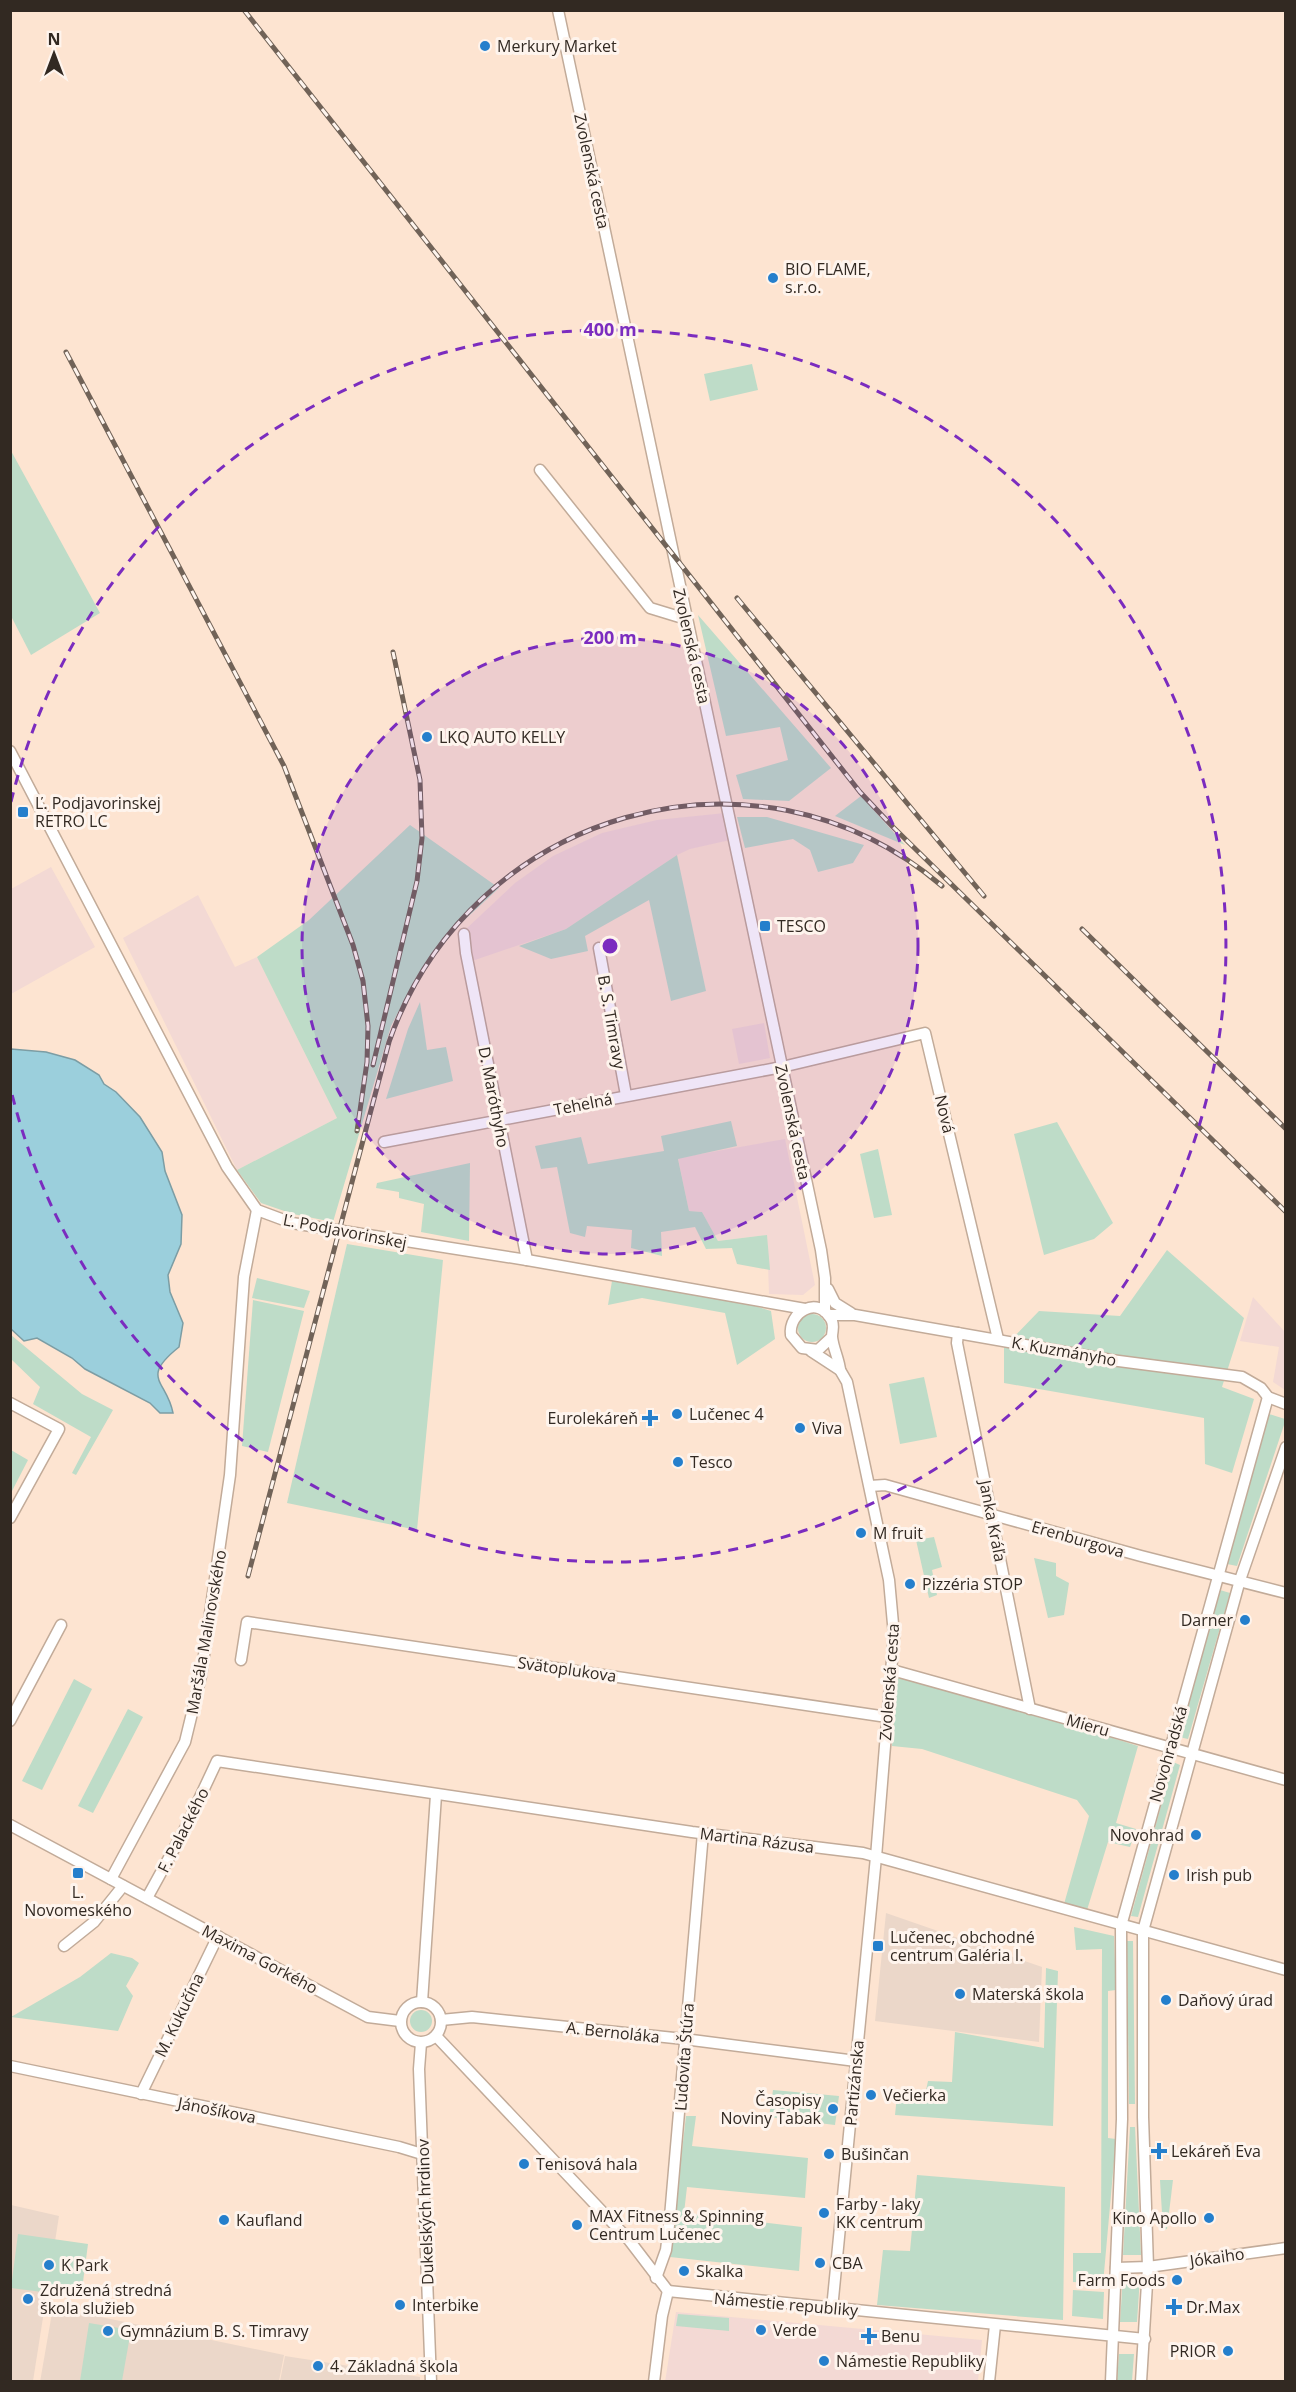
<svg xmlns="http://www.w3.org/2000/svg" width="1296" height="2392" viewBox="0 0 1296 2392" font-family="'Open Sans',sans-serif">
<style>
.commercial{fill:#f3d9d4}
.education{fill:#ebd7c9}
.green{fill:#bedcc8}
.water{fill:#9bcfdc;stroke:#7c9da4;stroke-width:1.5}
.lines{fill:none;stroke-linecap:round;stroke-linejoin:round}
.minor-casing{stroke:#c2ab99;stroke-width:13}
.minor{stroke:#fff;stroke-width:10}
.rail-casing{stroke:#716358;stroke-width:5}
.rail{stroke:#fef4ed;stroke-width:3;stroke-dasharray:9;stroke-linecap:butt}
.ring{fill:none;stroke:#7b2cbf;stroke-width:3;stroke-dasharray:10 8}
.poi-dot{fill:#257fcc;stroke:#fef4ed;stroke-width:2}
.labels{text-anchor:middle;dominant-baseline:central;stroke-width:6;stroke-linejoin:round;paint-order:stroke}
.poi-label{font-size:16px;fill:#322922;stroke:#fef4ed;text-anchor:start}
.street-label{font-size:16px;fill:#322922;stroke:#fef4ed}
.centre{fill:#7b2cbf;stroke:#fef4ed;stroke-width:3}
.ring-label{font-size:18px;text-anchor:middle;font-weight:bold;fill:#7b2cbf;stroke:#fef4ed;stroke-width:6;stroke-linejoin:round;paint-order:stroke}
</style>
<rect width="100%" height="100%" fill="#fde4d1"/>
<g class="commercial">
<path d="M725,813l5,27 -40,9 -13,6 -111,74 -94,32 -7,-31 50,-47 38,-27 49,-23 55,-13z"/>
<path d="M51,867l44,80 -84,47v-105z"/>
<path d="M198,895l37,72 22,-10 80,161 -100,52 -114,-232z"/>
<path d="M764,1023l6,35 -31,6 -7,-35z"/>
<path d="M785,1139l30,146 -12,10 -34,-1 -2,-59 -49,6 -16,-29 -13,-1 -11,-53z"/>
<path d="M1253,1297l32,35v58l-12,-8 6,-35 -39,-6z"/>
<path d="M676,2312l306,28 -4,41 -313,1z"/>
</g>
<g class="education">
<path d="M886,1913l156,54 -3,75 -164,-21z"/>
<path d="M11,2205l48,11 -26,165 -22,1z"/>
<path d="M53,2307l231,48 -5,26 -239,1z"/>
<path d="M285,2356l135,21v4h-140z"/>
</g>
<g class="green">
<path d="M752,364l6,26 -48,11 -6,-27z"/>
<path d="M10,449l90,164 -69,42 -20,-39z"/>
<path d="M698,615l133,153 -42,33 -46,-2 -7,-24 52,-15 -8,-33 -54,9z"/>
<path d="M861,796l44,49 -70,-29z"/>
<path d="M737,817h30l97,28 -11,18 -35,9 -8,-22 -17,-11 -48,9z"/>
<path d="M410,825l89,63 -54,50 -28,38 -26,50 -58,196 -40,-8 -32,-11 -24,-33 100,-52 -80,-161 52,-37z"/>
<path d="M677,855l29,136 -35,10 -22,-101 -64,36 3,15 -37,8 -32,-13 47,-17z"/>
<path d="M420,1002l7,48 19,-3 7,34 -67,18 22,-70z"/>
<path d="M731,1121l6,25 -59,13 11,52 13,1 16,29 49,-6 3,35 -33,-6 -5,-16 -26,1 -11,-22 -34,5 1,24 -31,-8 1,-18 -45,-4 -2,11 -15,-4 -13,-66 -16,2 -6,-23 46,-9 7,27 76,-13 -3,-15z"/>
<path d="M1057,1122l56,101 -19,16 -50,16 -30,-121z"/>
<path d="M878,1149l14,66 -18,3 -14,-64z"/>
<path d="M470,1163l-1,78 -48,-9 3,-28 -25,-6v-6l-23,-4 1,-5z"/>
<path d="M347,1244l96,16 -26,270 -130,-27z"/>
<path d="M1167,1250l77,68 -22,69 32,12 -22,74 -27,-9 -1,-46 -200,-35v-36l35,-36 81,5z"/>
<path d="M257,1278l53,13 -6,17 -52,-10z"/>
<path d="M612,1281l136,23 23,7 4,28 -38,26 -12,-52 -83,-15 -34,7z"/>
<path d="M253,1300l51,11 -36,141 -26,-6z"/>
<circle cx="812" cy="1328" r="14"/>
<path d="M11,1335l71,59 31,16 -37,65 -4,-2 19,-36 -58,-33 7,-17 -29,-28z"/>
<path d="M924,1377l13,60 -37,7 -11,-60z"/>
<path d="M1269,1414l16,5v3l-48,144 -10,-2z"/>
<path d="M11,1450l17,10 -17,33z"/>
<path d="M934,1537l8,30 -10,3 5,25 -8,3 -13,-58z"/>
<path d="M1034,1558l22,5v13l13,7 -5,32 -16,3z"/>
<path d="M1220,1590l10,3 -42,146 -9,-2z"/>
<path d="M898,1670l240,76 -22,77 20,6 -6,18 -22,-5 -21,68 -23,-6 25,-88 -12,-16 -155,-51 -30,-3z"/>
<path d="M74,1679l18,10 -50,101 -20,-9z"/>
<path d="M128,1709l15,8 -50,96 -15,-7z"/>
<path d="M1173,1762l7,3 -42,152 -7,-1z"/>
<path d="M1074,1927l40,9 2,54 -8,1v147l8,1 -13,145 -30,-2v-29h28l1,-304 -26,1z"/>
<path d="M1127,1941h6l2,163h-6z"/>
<path d="M111,1953l21,5 7,5 -13,23 7,10 -15,35 -107,-14 69,-40z"/>
<path d="M1046,1968l12,3 -5,155 -158,-11 2,-20h28l3,-14 24,1 3,-50 89,16z"/>
<circle cx="421" cy="2021" r="11"/>
<path d="M773,2090l66,6 -4,29 -66,-8z"/>
<path d="M686,2116h10l-4,30 116,12 -3,40 -118,-11 -3,26 118,14 -3,44 -129,-14z"/>
<path d="M1130,2127h5l6,128h-18z"/>
<path d="M917,2175l148,12 -2,133 -186,-15 6,-55 27,1z"/>
<path d="M1160,2180h13l-6,49 -4,1z"/>
<path d="M18,2234l70,10 -7,53 -70,-9z"/>
<path d="M1123,2276l17,1 -3,45h-17z"/>
<path d="M1073,2290l31,2 -1,27 -31,-3z"/>
<path d="M678,2314l51,4v13l-53,-5z"/>
<path d="M89,2323l42,7 -9,51h-42z"/>
<path d="M1119,2354h15l-2,27h-15z"/>
</g>
<path class="water" d="M11,1049l35,3 29,8 24,15 5,9 12,8 24,25 22,35 3,19 17,44 -1,29 -13,31 2,17 13,31 -4,24c-40,32 -12,33 -6,66h-13l-10,-10 -65,-34 -13,-11 -35,-20 -13,3 -13,-12z"/>
<g class="lines">
<g class="minor-casing">
<g id="minor">
<path d="M558,10l263,1240 4,28v34"/>
<path d="M540,470l110,138 36,11"/>
<path d="M10,751l217,416 30,43 35,13 235,37 278,49"/>
<path d="M464,934l2,19 61,307"/>
<path d="M599,948l27,147"/>
<path d="M384,1142l398,-75 143,-34 73,306"/>
<path d="M828,1289l7,14 16,10"/>
<path d="M828,1315h27l256,45 131,17 19,11 7,9 18,7"/>
<path d="M958,1333l-1,10 73,366"/>
<path d="M832,1337l-14,13 -16,-2 -11,-13c-3,-23 27,-40 40,-16 4,7 1,11 1,18 1,11 7,22 8,33"/>
<path d="M811,1351l29,19 7,12 42,198 5,55 -18,222 -44,452"/>
<path d="M10,1403l49,26 -49,89"/>
<path d="M870,1486l15,-1 256,71 145,37"/>
<path d="M241,1660l6,-38 640,95"/>
<path d="M892,1670l394,110"/>
<path d="M10,1721l51,-96"/>
<path d="M10,1825l358,192 32,4"/>
<path d="M111,1879l74,-137 16,-66 29,-201 14,-198 13,-67"/>
<path d="M147,1898l39,-71 31,-66 475,71 171,21 423,117"/>
<path d="M64,1946l30,-24 29,-36"/>
<circle cx="421" cy="2022" r="20"/>
<path d="M422,2002l14,-207"/>
<path d="M441,2020l31,-3 212,22 172,22"/>
<path d="M436,2036l193,204 39,51"/>
<path d="M421,2043l-2,26 12,313"/>
<path d="M10,2066l389,81 23,7"/>
<path d="M141,2094l77,-158"/>
<path d="M1116,2268l32,-1 138,-19"/>
<path d="M656,2278l10,-28 4,-33 33,-384"/>
<path d="M654,2382l8,-66 6,-25 477,48"/>
<path d="M989,2382l6,-57"/>
<path d="M1111,2382l11,-263 -1,-193 147,-529"/>
<path d="M1141,2382l7,-115 -5,-150v-186l97,-351 46,-133"/>
</g>
</g>
<use href="#minor" class="minor"/>
<g class="rail-casing">
<g id="rail">
<path d="M244,10l616,782 33,35 393,385"/>
<path d="M66,352l218,414 69,179 10,36 5,45 -1,36 -10,69"/>
<path d="M737,598l247,298"/>
<path d="M1082,929l204,200"/>
<path d="M373,1065l44,-184 5,-43 -2,-58 -27,-128"/>
<path d="M248,1576l141,-534c80,-230 365,-316 553,-156"/>
</g>
</g>
<use href="#rail" class="rail"/>
</g>
<circle cx="610" cy="946" r="308" fill="#7b2cbf" fill-opacity=".12"/>
<g class="ring">
<circle cx="610" cy="946" r="308"/>
<path d="M11 802A616 616 0 1 1 11 1090"/>
</g>
<g class="poi-dot">
<circle cx="485" cy="46" r="6"/>
<circle cx="773" cy="278" r="6"/>
<circle cx="427" cy="737" r="6"/>
<rect x="17" y="806" width="12" height="12" rx="3"/>
<rect x="759" y="920" width="12" height="12" rx="3"/>
<circle cx="677" cy="1414" r="6"/>
<path d="M647 1409h6v6h6v6h-6v6h-6v-6h-6v-6h6z"/>
<circle cx="800" cy="1428" r="6"/>
<circle cx="678" cy="1462" r="6"/>
<circle cx="861" cy="1533" r="6"/>
<circle cx="910" cy="1584" r="6"/>
<circle cx="1245" cy="1620" r="6"/>
<circle cx="1196" cy="1835" r="6"/>
<rect x="72" y="1867" width="12" height="12" rx="3"/>
<circle cx="1174" cy="1875" r="6"/>
<rect x="872" y="1940" width="12" height="12" rx="3"/>
<circle cx="960" cy="1994" r="6"/>
<circle cx="1166" cy="2000" r="6"/>
<circle cx="871" cy="2095" r="6"/>
<circle cx="833" cy="2109" r="6"/>
<path d="M1156 2142h6v6h6v6h-6v6h-6v-6h-6v-6h6z"/>
<circle cx="829" cy="2154" r="6"/>
<circle cx="524" cy="2164" r="6"/>
<circle cx="824" cy="2213" r="6"/>
<circle cx="1209" cy="2218" r="6"/>
<circle cx="224" cy="2220" r="6"/>
<circle cx="577" cy="2225" r="6"/>
<circle cx="820" cy="2263" r="6"/>
<circle cx="49" cy="2265" r="6"/>
<circle cx="684" cy="2271" r="6"/>
<circle cx="1177" cy="2280" r="6"/>
<circle cx="28" cy="2299" r="6"/>
<circle cx="400" cy="2305" r="6"/>
<path d="M1171 2298h6v6h6v6h-6v6h-6v-6h-6v-6h6z"/>
<circle cx="761" cy="2330" r="6"/>
<circle cx="108" cy="2331" r="6"/>
<path d="M866 2327h6v6h6v6h-6v6h-6v-6h-6v-6h6z"/>
<circle cx="1228" cy="2351" r="6"/>
<circle cx="824" cy="2361" r="6"/>
<circle cx="318" cy="2366" r="6"/>
</g>
<g class="labels">
<g class="poi-label">
<text x="497" y="46">Merkury Market</text>
<text x="785" y="269">BIO FLAME,<tspan x="785" dy="18">s.r.o.</tspan></text>
<text x="439" y="737">LKQ AUTO KELLY</text>
<text x="35" y="803">Ľ. Podjavorinskej<tspan x="35" dy="18">RETRO LC</tspan></text>
<text x="777" y="926">TESCO</text>
<text x="689" y="1414">Lučenec 4</text>
<text x="638" y="1418" text-anchor="end">Eurolekáreň</text>
<text x="812" y="1428">Viva</text>
<text x="690" y="1462">Tesco</text>
<text x="873" y="1533">M fruit</text>
<text x="922" y="1584">Pizzéria STOP</text>
<text x="1233" y="1620" text-anchor="end">Darner</text>
<text x="1184" y="1835" text-anchor="end">Novohrad</text>
<text x="1186" y="1875">Irish pub</text>
<text x="78" y="1892" text-anchor="middle">L.<tspan x="78" dy="18">Novomeského</tspan></text>
<text x="890" y="1937">Lučenec, obchodné<tspan x="890" dy="18">centrum Galéria I.</tspan></text>
<text x="972" y="1994">Materská škola</text>
<text x="1178" y="2000">Daňový úrad</text>
<text x="883" y="2095">Večierka</text>
<text x="821" y="2100" text-anchor="end">Časopisy<tspan x="821" dy="18">Noviny Tabak</tspan></text>
<text x="1171" y="2151">Lekáreň Eva</text>
<text x="841" y="2154">Bušinčan</text>
<text x="536" y="2164">Tenisová hala</text>
<text x="836" y="2204">Farby - laky<tspan x="836" dy="18">KK centrum</tspan></text>
<text x="589" y="2216">MAX Fitness &amp; Spinning<tspan x="589" dy="18">Centrum Lučenec</tspan></text>
<text x="1197" y="2218" text-anchor="end">Kino Apollo</text>
<text x="236" y="2220">Kaufland</text>
<text x="832" y="2263">CBA</text>
<text x="61" y="2265">K Park</text>
<text x="696" y="2271">Skalka</text>
<text x="1165" y="2280" text-anchor="end">Farm Foods</text>
<text x="40" y="2290">Združená stredná<tspan x="40" dy="18">škola služieb</tspan></text>
<text x="412" y="2305">Interbike</text>
<text x="1186" y="2307">Dr.Max</text>
<text x="773" y="2330">Verde</text>
<text x="120" y="2331">Gymnázium B. S. Timravy</text>
<text x="881" y="2336">Benu</text>
<text x="1216" y="2351" text-anchor="end">PRIOR</text>
<text x="836" y="2361">Námestie Republiky</text>
<text x="330" y="2366">4. Základná škola</text>
</g>
<g class="street-label">
<text transform="translate(592 171) rotate(78)">Zvolenská cesta</text>
<text transform="translate(692 646) rotate(77)">Zvolenská cesta</text>
<text transform="translate(612 1022) rotate(80)">B. S. Timravy</text>
<text transform="translate(494 1097) rotate(79)">D. Maróthyho</text>
<text transform="translate(583 1104) rotate(-11)">Tehelná</text>
<text transform="translate(945 1114) rotate(77)">Nová</text>
<text transform="translate(793 1122) rotate(78)">Zvolenská cesta</text>
<text transform="translate(345 1231) rotate(11)">Ľ. Podjavorinskej</text>
<text transform="translate(1064 1351) rotate(10)">K. Kuzmányho</text>
<text transform="translate(993 1521) rotate(79)">Janka Kráľa</text>
<text transform="translate(1078 1539) rotate(16)">Erenburgova</text>
<text transform="translate(206 1632) rotate(-80)">Maršála Malinovského</text>
<text transform="translate(567 1669) rotate(8)">Svätoplukova</text>
<text transform="translate(889 1682) rotate(-86)">Zvolenská cesta</text>
<text transform="translate(1088 1725) rotate(16)">Mieru</text>
<text transform="translate(1168 1754) rotate(-74)">Novohradská</text>
<text transform="translate(183 1830) rotate(-63)">F. Palackého</text>
<text transform="translate(757 1840) rotate(7)">Martina Rázusa</text>
<text transform="translate(260 1959) rotate(28)">Maxima Gorkého</text>
<text transform="translate(179 2015) rotate(-64)">M. Kukučína</text>
<text transform="translate(613 2032) rotate(6)">A. Bernoláka</text>
<text transform="translate(684 2057) rotate(-86)">Ľudovíta Štúra</text>
<text transform="translate(854 2083) rotate(-85)">Partizánska</text>
<text transform="translate(217 2110) rotate(11)">Jánošíkova</text>
<text transform="translate(425 2212) rotate(-92)">Dukelských hrdinov</text>
<text transform="translate(1217 2257) rotate(-8)">Jókaiho</text>
<text transform="translate(786 2304) rotate(5)">Námestie republiky</text>
</g>
</g>
<circle cx="610" cy="946" r="9" class="centre"/>
<g class="ring-label">
<text x="610" y="336">400 m</text>
<text x="610" y="644">200 m</text>
</g>
<rect width="1296" height="2392" fill="none" stroke="#322922" stroke-width="24"/>
<g transform="translate(54 54)" stroke="#fef4ed" stroke-width="4.5" paint-order="stroke">
<path d="M0-4.5L10 22L0 15L-10 22Z" fill="#322922"/>
<text y="-9" font-size="16" font-weight="bold" text-anchor="middle" fill="#322922">N</text>
</g>
</svg>
